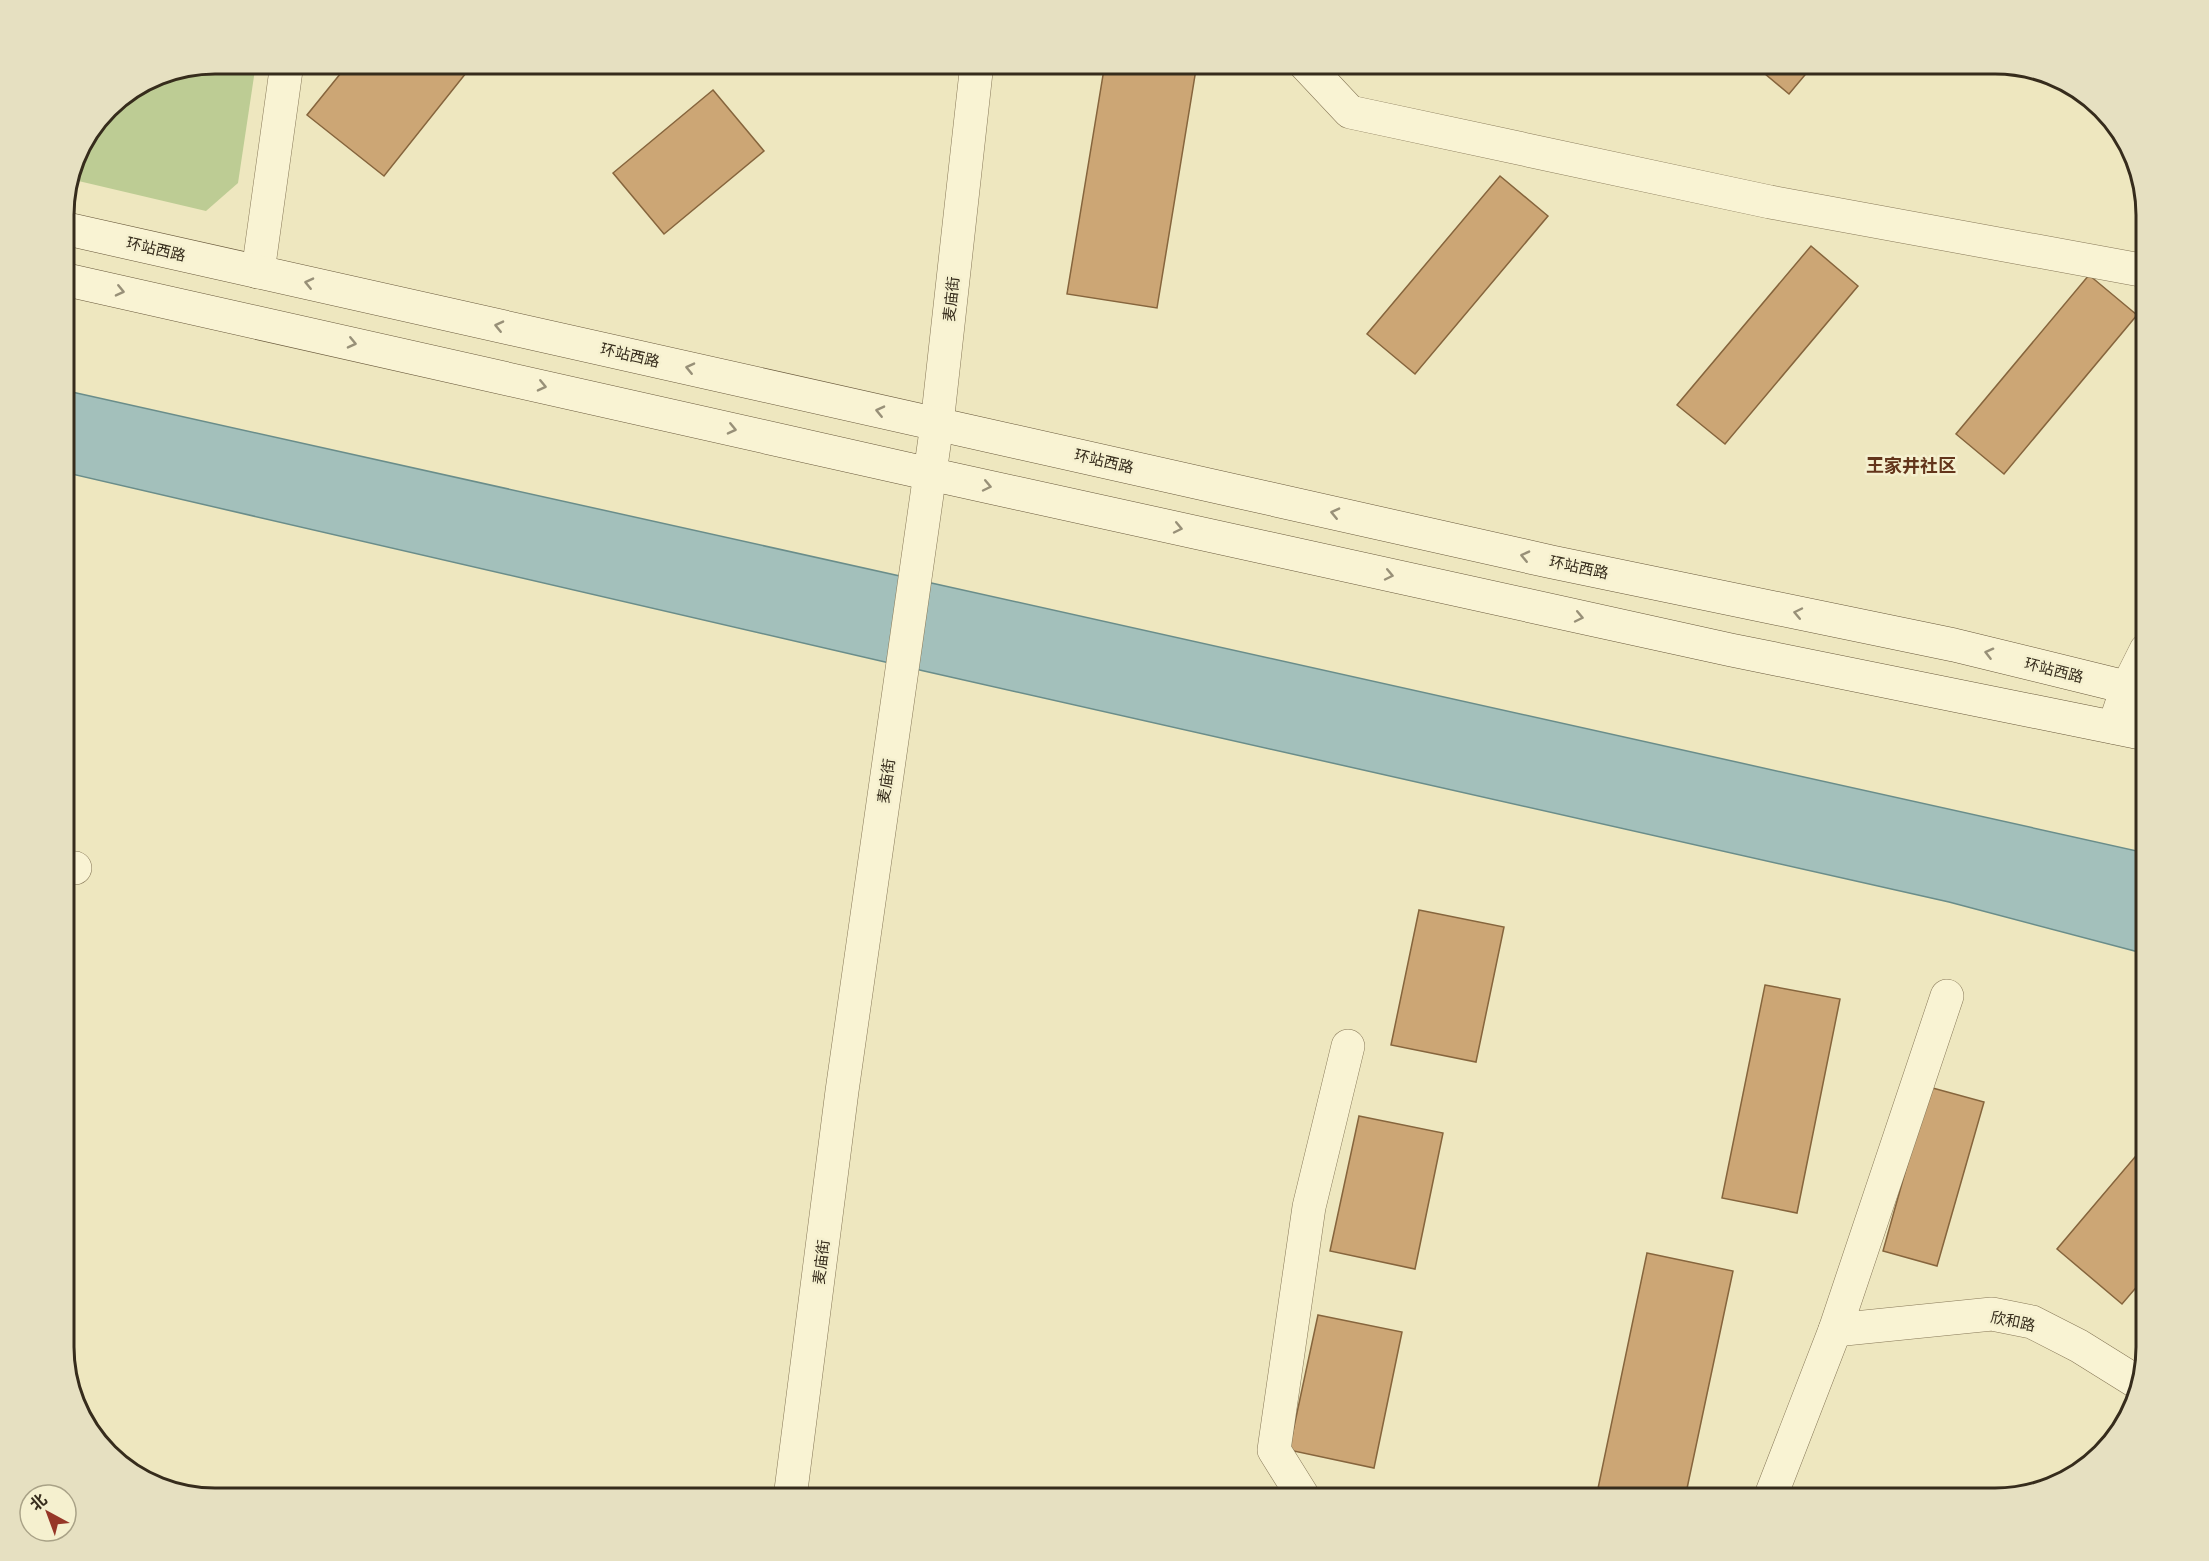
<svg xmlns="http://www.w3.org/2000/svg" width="2209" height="1561" viewBox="0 0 2209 1561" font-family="'Source Serif 4','Noto Sans SC',serif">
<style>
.green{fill:#bdcc94}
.water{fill:#a3c0bb;stroke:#6a8d8a;stroke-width:1.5}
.building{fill:#cca675;stroke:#86653d;stroke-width:1.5}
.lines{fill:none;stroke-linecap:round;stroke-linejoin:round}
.minor-casing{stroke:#877858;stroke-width:34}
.tertiary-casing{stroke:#877858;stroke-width:34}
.secondary-casing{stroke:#68583b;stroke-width:34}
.minor{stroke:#f9f3d3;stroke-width:33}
.tertiary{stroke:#f9f3d3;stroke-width:33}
.secondary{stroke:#f9f3d3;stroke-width:33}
.oneway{stroke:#989078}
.labels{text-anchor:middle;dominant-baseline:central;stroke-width:5;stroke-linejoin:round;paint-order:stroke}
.street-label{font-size:15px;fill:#362c1c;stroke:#f5f0cf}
.quarter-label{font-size:18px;font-weight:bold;fill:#63351b;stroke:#f5f0cf}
.rim{fill:none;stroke:#362c1c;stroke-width:3}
</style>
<rect width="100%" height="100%" fill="#eee7bf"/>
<path class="green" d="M215,63h41l-18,120 -32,28 -136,-32 9,-31 35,-47 43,-27z"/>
<path class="water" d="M63,390l2083,463v101l-197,-52 -1025,-231 -861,-199z"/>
<g class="building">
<path d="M349,63h125l-90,113 -77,-61z"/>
<path d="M1105,63h92l-40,245 -90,-14z"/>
<path d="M1752,63h63l-26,31z"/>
<path d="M713,90l51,61 -100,83 -51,-61z"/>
<path d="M1500,176l48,40 -133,158 -48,-40z"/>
<path d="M1811,246l47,40 -133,158 -48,-39z"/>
<path d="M2089,275l48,40 -133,159 -48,-40z"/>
<path d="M1419,910l85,17 -28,135 -85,-17z"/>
<path d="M1765,985l75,14 -43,214 -75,-15z"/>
<path d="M1929,1087l55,15 -47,164 -54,-15z"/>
<path d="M1359,1116l84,17 -28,136 -85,-18z"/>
<path d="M2146,1144v132l-24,28 -65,-55z"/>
<path d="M1647,1253l86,18 -48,227h-89z"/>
<path d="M1318,1315l84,17 -28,136 -85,-18z"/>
</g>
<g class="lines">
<g class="minor-casing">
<g id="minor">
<path d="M1304,63l46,49 420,90 376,69"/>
<path d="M258,272l29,-209"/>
<path d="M63,867l12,1"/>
<path d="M1835,1330l157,-16 40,8 47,24 61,38"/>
<path d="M1304,1498l-30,-48 35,-243 39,-161"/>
<path d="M1770,1498l65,-168 112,-334"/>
</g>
</g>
<g class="tertiary-casing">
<g id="tertiary">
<path d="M2114,727l13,-39 19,-38"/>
<path d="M790,1498l52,-407 95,-667 40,-361"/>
</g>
</g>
<g class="secondary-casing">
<g id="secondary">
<path d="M63,228l1489,334 402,83 192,47"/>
<path d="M63,279l867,195 801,176 415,84"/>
</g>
</g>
<use href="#minor" class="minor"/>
<use href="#tertiary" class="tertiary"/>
<use href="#secondary" class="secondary"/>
</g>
<defs><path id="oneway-chevron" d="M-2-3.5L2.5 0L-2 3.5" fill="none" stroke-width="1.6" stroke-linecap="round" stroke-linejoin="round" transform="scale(1.5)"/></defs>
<g class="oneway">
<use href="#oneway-chevron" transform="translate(309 283) rotate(-167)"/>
<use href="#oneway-chevron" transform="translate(120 291) rotate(13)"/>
<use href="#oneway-chevron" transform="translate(499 326) rotate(-167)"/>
<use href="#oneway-chevron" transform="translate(352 343) rotate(13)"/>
<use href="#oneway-chevron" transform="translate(690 368) rotate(-167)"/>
<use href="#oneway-chevron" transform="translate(542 386) rotate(13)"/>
<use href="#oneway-chevron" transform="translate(880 411) rotate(-167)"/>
<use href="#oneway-chevron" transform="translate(732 429) rotate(13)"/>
<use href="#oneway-chevron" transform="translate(987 486) rotate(12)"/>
<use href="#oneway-chevron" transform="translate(1335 513) rotate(-167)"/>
<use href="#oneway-chevron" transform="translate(1178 528) rotate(12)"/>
<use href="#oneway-chevron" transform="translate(1525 556) rotate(-167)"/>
<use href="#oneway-chevron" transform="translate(1389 575) rotate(12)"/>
<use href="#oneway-chevron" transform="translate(1798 613) rotate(-168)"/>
<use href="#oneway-chevron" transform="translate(1579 617) rotate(12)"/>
<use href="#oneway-chevron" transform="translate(1989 653) rotate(-166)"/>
</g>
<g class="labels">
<g class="street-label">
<text transform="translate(156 249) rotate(13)">环站西路</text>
<text transform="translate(951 299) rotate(-84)">麦庙街</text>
<text transform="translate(630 355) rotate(13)">环站西路</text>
<text transform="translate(1104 461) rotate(13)">环站西路</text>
<text transform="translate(1579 567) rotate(12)">环站西路</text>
<text transform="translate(2054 670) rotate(14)">环站西路</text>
<text transform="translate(886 781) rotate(-82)">麦庙街</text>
<text transform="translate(821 1262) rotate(-83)">麦庙街</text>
<text transform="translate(2013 1321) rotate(12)">欣和路</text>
</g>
<g class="quarter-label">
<text x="1911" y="465">王家井社区</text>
</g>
</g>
<path d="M0 0H2209V1561H0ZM215 74H1995A141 141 0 0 1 2136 215V1347A141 141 0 0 1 1995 1488H215A141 141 0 0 1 74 1347V215A141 141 0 0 1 215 74Z" fill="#e6e0c1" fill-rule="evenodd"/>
<path class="rim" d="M215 74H1995A141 141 0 0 1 2136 215V1347A141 141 0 0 1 1995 1488H215A141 141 0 0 1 74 1347V215A141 141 0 0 1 215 74Z"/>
<g transform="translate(48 1513) rotate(319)"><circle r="28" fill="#f5f0cf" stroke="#a9a287" stroke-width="1.5"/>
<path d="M0-4.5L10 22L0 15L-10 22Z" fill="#963728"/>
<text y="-9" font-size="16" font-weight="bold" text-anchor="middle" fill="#362c1c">北</text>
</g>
</svg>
